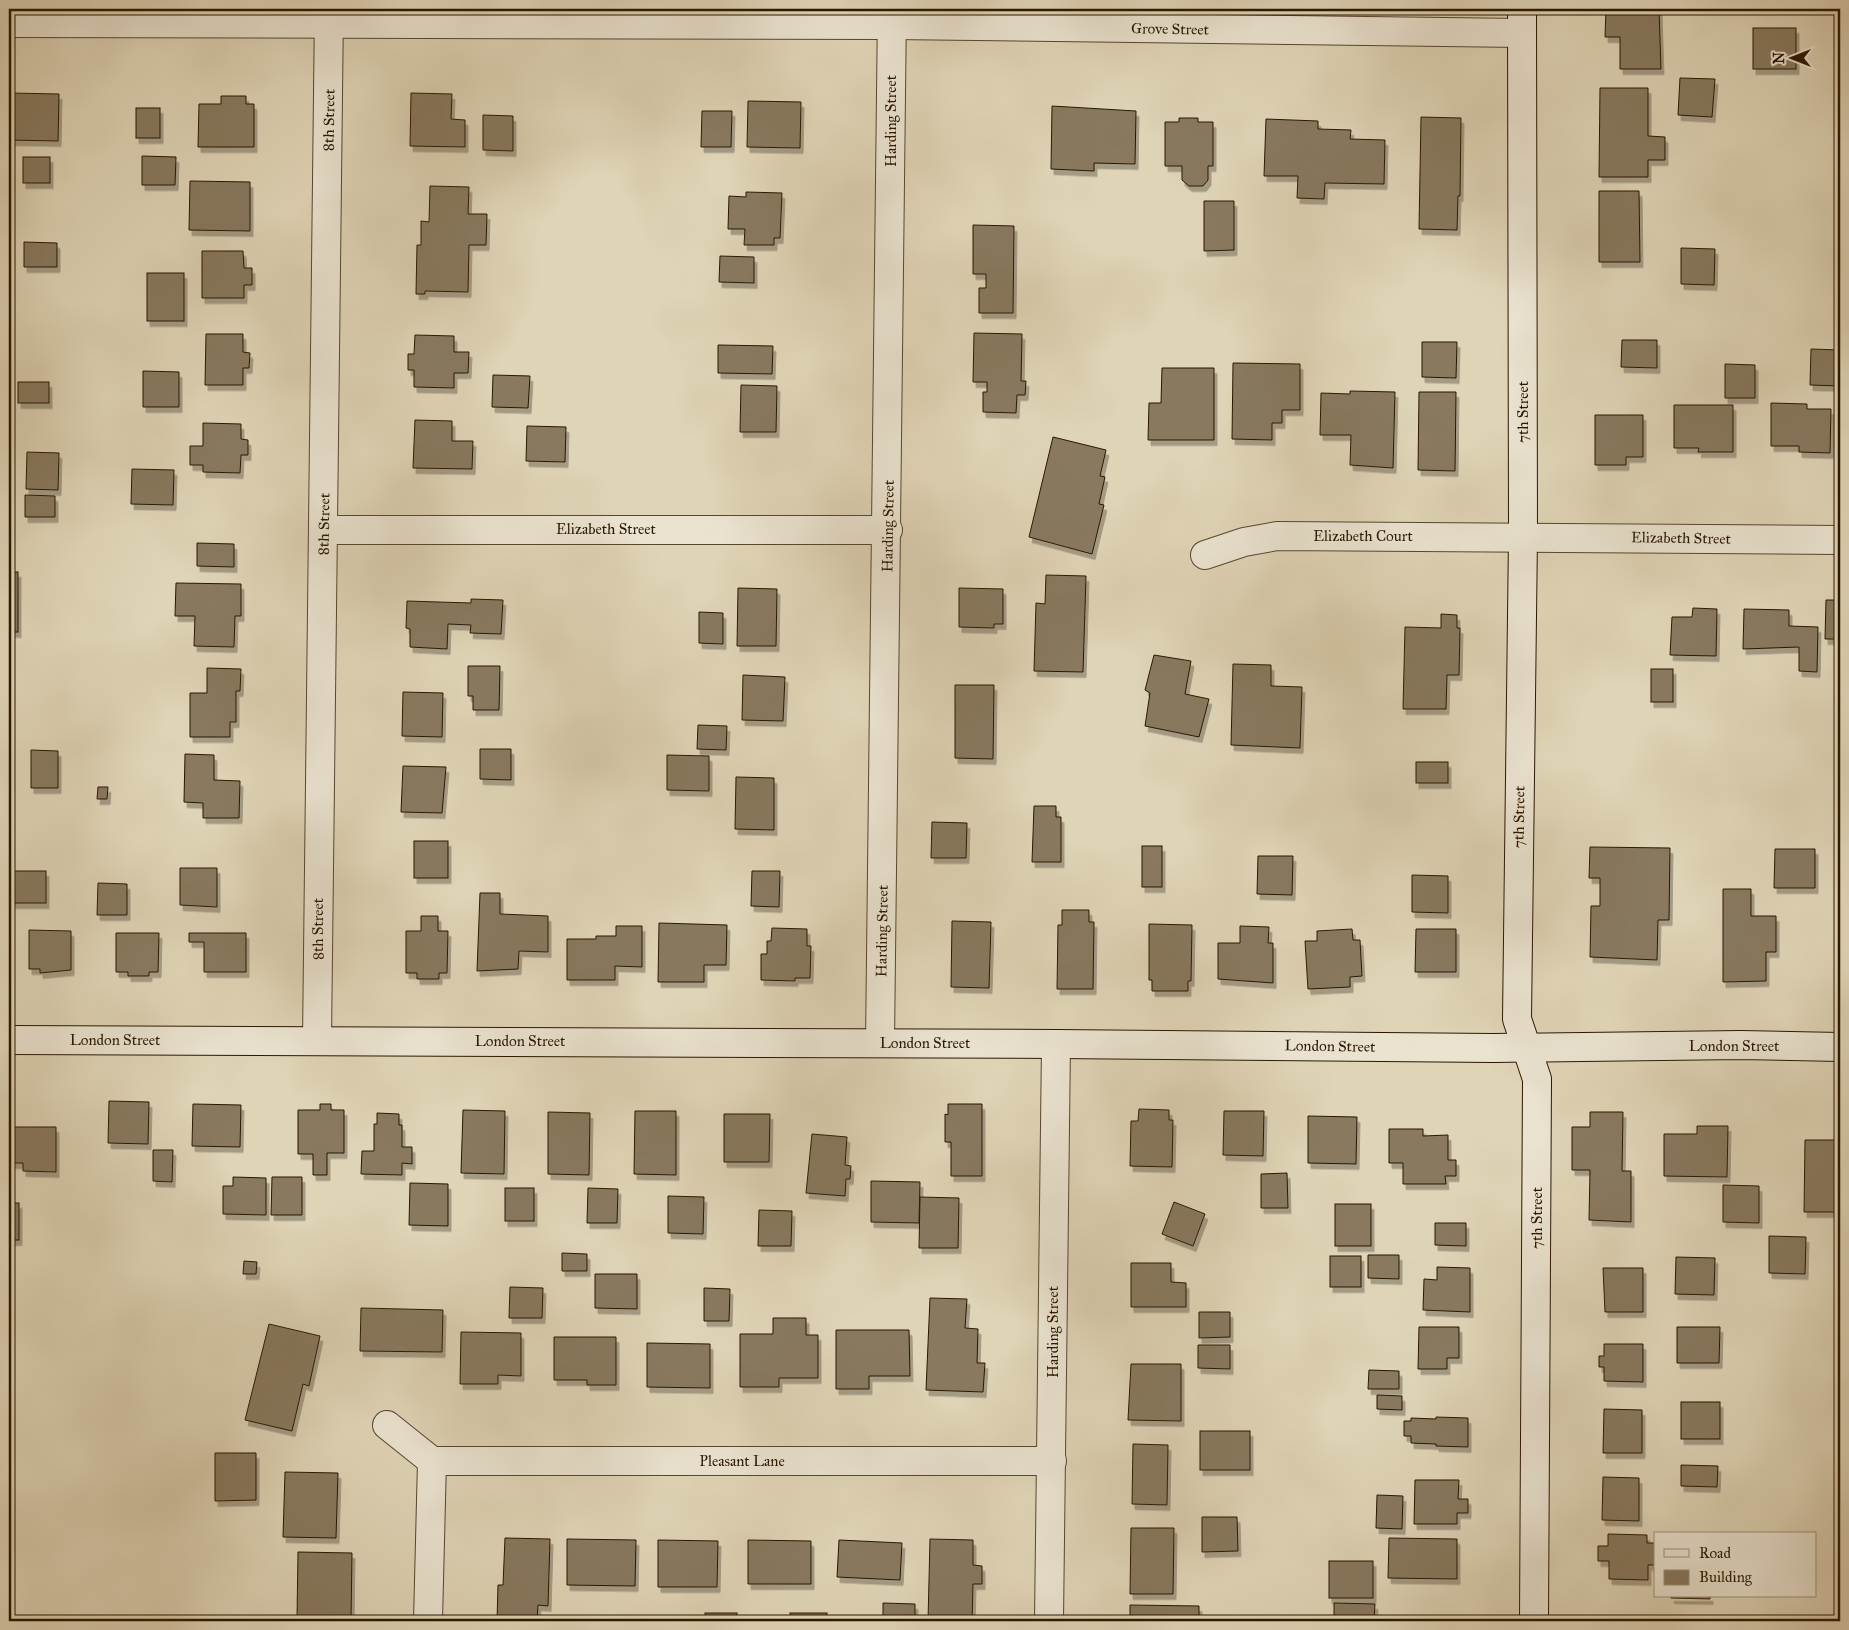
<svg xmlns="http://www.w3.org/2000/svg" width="1849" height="1630" viewBox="0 0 1849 1630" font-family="'IM FELL Great Primer',serif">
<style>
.building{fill:#88795f;stroke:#2a1700;filter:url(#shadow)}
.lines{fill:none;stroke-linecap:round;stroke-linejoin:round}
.street-casing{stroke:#57462e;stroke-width:30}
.secondary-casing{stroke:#2a1700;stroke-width:30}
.street{stroke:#eae3d0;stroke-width:28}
.secondary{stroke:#eae3d0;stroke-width:28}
.labels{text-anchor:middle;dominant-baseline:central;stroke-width:4;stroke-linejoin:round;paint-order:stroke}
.street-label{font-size:15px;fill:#2a1700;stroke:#eae3d0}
</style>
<defs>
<filter id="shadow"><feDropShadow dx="3" dy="5.5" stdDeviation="0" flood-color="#0004"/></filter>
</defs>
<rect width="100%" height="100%" fill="#dfd4b6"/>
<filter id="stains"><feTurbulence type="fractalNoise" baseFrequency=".004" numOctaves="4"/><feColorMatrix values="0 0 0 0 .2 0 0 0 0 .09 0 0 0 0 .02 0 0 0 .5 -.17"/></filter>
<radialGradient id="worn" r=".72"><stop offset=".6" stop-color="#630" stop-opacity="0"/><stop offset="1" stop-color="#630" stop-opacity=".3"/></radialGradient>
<g class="building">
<path d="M1606,9h53l2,60h-41v-32h-15z"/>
<rect x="1753" y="28" width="43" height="41"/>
<path d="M1680,78l35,1 -3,38 -34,-2z"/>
<path d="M1600,88h48v48l17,1v23h-17v17h-49z"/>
<path d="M9,93l50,1 -1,47 -49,-1z"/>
<path d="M411,93l41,1 -1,25 14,1v27l-55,-1z"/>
<path d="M221,96h25v8h8v43h-56l1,-43h22z"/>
<path d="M748,101l53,1 -1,46 -53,-1z"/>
<path d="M1052,106l84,5 -1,53 -41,-1v8l-43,-2z"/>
<rect x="136" y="108" width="24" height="30"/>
<path d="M702,111h30l-1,36h-30z"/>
<path d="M483,115l30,1v35l-30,-1z"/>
<path d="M1421,117l40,1 -1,78h-2l-1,34 -38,-1z"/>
<path d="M1179,118h19v4h15v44h-5v14l-5,6h-14l-7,-6v-14h-17v-44h14z"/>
<path d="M1266,119l52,2v8l33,1 -1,9 35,1 -1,44 -59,-1 -1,16 -27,-1 1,-22h-34z"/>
<path d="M142,156l34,1 -1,28h-33z"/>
<rect x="23" y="157" width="27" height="26"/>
<path d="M190,181l60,1v49l-61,-1z"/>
<path d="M430,186l39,1 -1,27h19l-1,31h-17l-1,47 -43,-1v3h-9l1,-49h4v-24l8,1z"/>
<path d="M1599,191h40l1,71h-41z"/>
<path d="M746,192l36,1 -2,45h-6v7h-30l1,-16h-17l1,-33 17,1z"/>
<path d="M1204,201h30v49l-30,1z"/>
<path d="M973,225l41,1 -1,87h-34v-25h7v-14h-13z"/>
<path d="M24,242l33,1v24h-33z"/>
<path d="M1681,248l34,1 -1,36 -33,-1z"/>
<path d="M202,251h41l1,17h8v17h-8v13h-42z"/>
<path d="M720,256l34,1v26l-35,-1z"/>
<rect x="147" y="273" width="37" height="48"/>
<path d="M974,333l48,1 -1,47h5l-1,14h-8l-1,18 -33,-1v-20h4v-10h-14z"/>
<path d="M206,334h37v18l7,1 -1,15h-6v17h-38z"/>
<path d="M415,335l39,1v16h15l-1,21h-14v15l-40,-1v-17h-6v-16h6z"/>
<path d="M1622,340h35v28l-36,-1z"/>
<path d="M1422,342h35l-1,36 -34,-1z"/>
<path d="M718,345l55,1 -1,28 -54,-1z"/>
<path d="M1811,349l29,1v36l-30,-1z"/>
<path d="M1233,363l67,1v46h-18v13h-10v17l-40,-1z"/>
<path d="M1725,364l30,1v33h-30z"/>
<path d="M1162,368h52v72h-66l1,-37h12z"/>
<path d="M143,371l36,1v35h-36z"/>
<path d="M493,375l37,1 -2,32 -36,-1z"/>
<rect x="18" y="382" width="31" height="21"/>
<path d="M741,385l36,1 -1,46h-36z"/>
<path d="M1350,391l45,1 -2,76 -43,-3 1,-30h-31l1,-42 29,1z"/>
<path d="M1419,392h37l-1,79 -37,-1z"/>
<path d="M1771,403l36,1v5h24l-1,44 -31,-1v-6h-28z"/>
<path d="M1674,405h59v47h-35l1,-4h-25z"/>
<path d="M1595,415h48v42h-17v8h-31z"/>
<path d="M415,420l37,1v20h21l-1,28 -59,-1z"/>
<path d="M203,423l38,1v15l7,1v15h-7l-1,18 -37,-1v-7h-13v-19h13z"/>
<path d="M527,426l39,1 -1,35 -39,-1z"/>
<path d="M1053,437l53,13 -6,26 5,1 -6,27 5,1 -12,49 -63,-17z"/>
<path d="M27,452l32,1 -1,37 -32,-1z"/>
<path d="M132,469l42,1 -1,35 -42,-1z"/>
<path d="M25,495l30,1v21h-30z"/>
<path d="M197,543l37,1v23l-37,-1z"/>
<rect x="9" y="572" width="9" height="60"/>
<path d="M1046,575l40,1 -3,96 -49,-1 2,-68 9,1z"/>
<path d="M176,583l65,1v32h-6l-1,31 -40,-1 1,-30h-20z"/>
<path d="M738,588l39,1 -1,57h-39z"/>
<path d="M959,588l44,1v35h-9v4l-35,-1z"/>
<path d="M471,599l32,1 -2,34 -31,-1 1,-8 -23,-1 -1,25 -37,-2v-18l-4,-1 1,-27 64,2z"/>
<path d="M1826,600h14v39h-15z"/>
<path d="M1693,608l24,1 -1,47 -46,-1 2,-38h20z"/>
<path d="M1744,609l45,1v16l29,1 -1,45 -18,-1v-24l-56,2z"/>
<path d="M699,612l24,1v31l-24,-1z"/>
<path d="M1441,614l16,1v13h3l-1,47h-12l-1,34h-43l2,-82 36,1z"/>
<path d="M1154,655l37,6 -6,33 24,5 -10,38 -54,-11 5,-33 -5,-3z"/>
<path d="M1233,664l38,1v21l31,1 -2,61 -69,-3z"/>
<path d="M468,666h32l-1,44h-26v-14h-5z"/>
<path d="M207,668l34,1 -1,22h-4v31h-6v15h-40v-44h17z"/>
<rect x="1651" y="669" width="22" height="33"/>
<path d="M743,675l42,2 -2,44 -41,-1z"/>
<path d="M955,685h39l-1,74 -38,-1z"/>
<path d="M403,692l40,1 -1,44 -40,-1z"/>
<path d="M698,725l29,1 -1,24 -29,-1z"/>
<path d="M480,749h31v31l-31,-1z"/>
<path d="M31,750l27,1v37h-27z"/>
<path d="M185,754l29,1v25l26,1 -1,37h-36v-15l-19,-1z"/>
<path d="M667,755l42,1v35l-42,-1z"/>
<rect x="1416" y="762" width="32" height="21"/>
<path d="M403,766l43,1 -4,46 -41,-1z"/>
<path d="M736,777l38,1v52l-39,-1z"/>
<path d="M98,787h10l-1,12h-10z"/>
<path d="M1034,806h22v11h5v45h-29z"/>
<path d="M932,822l35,1 -1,35h-35z"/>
<rect x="414" y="841" width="34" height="37"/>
<rect x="1142" y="846" width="20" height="41"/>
<path d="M1590,847l80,1 -1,72h-11l-1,40 -67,-3 1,-51h9v-28h-11z"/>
<path d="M1775,849h40v39h-41z"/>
<path d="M1258,856h35l-1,39 -35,-1z"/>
<path d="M180,868h37v39l-37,-2z"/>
<rect x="9" y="871" width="37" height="32"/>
<path d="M752,871h28l-1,36 -28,-1z"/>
<path d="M1412,875l36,1v37l-36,-1z"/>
<path d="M98,883l29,1v31h-30z"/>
<path d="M1723,889h28v27h25v36h-10v29l-43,1z"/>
<path d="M480,893h20v21l48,2v36l-29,-1 -1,18 -41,2z"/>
<path d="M1062,910h27v12h5l-1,67h-36l1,-64h4z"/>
<path d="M421,916h17v15h10l-1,42h-8v6h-22v-6h-11v-42h15z"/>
<path d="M952,921l39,1 -2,66 -38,-1z"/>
<path d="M659,923l68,2 -1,40h-22v17h-46z"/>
<path d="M1149,924l43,1 -1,56h-3v10h-36v-11h-3z"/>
<path d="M616,926h26v41l-27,-1v14h-48v-41h29v-3h20z"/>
<path d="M1240,926l29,1 -1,16h5v40l-55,-4v-36h22z"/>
<path d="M772,928l35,1v17h4l-1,32h-15v3l-34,-1v-26h6v-13h4z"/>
<path d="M1352,929l1,11h7l2,36 -12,1v10l-42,2 -3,-48h12v-10z"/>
<path d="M1416,929h40v43h-41z"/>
<path d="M29,930l42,1v39l-31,3v-4h-11z"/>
<path d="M116,933h43l-1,39h-9v4h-21v-4h-12z"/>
<path d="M189,933h57v39h-42v-30h-15z"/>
<path d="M109,1101l40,1 -1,42 -40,-1z"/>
<path d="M193,1104l48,1 -1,42 -48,-1z"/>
<path d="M320,1104h11v6h13v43h-17v22h-14v-21h-15v-44h22z"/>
<path d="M948,1104h34v72h-31v-34h-6v-28l3,1z"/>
<path d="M1139,1109l30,1v10h4l-1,47 -42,-1 1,-45h7z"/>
<path d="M463,1110l42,1 -1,63 -43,-1z"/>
<path d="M635,1111h41v64l-42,-1z"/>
<path d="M1224,1111h40l-1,45 -40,-1z"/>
<path d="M548,1112l42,1 -1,62 -41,-1z"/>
<path d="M1590,1112h33l-1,59h9v51l-42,-2 1,-50h-18v-43h18z"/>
<path d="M377,1113l22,1v11h3v22h10v17l-10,-1v12l-41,-1 1,-23h12v-27h3z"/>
<path d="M724,1114h46l-1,48h-45z"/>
<path d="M1308,1116l49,1 -1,47 -48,-1z"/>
<path d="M1697,1126h31l-1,51 -63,-1v-42h33z"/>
<path d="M11,1127h45v45l-33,-1v-8h-13z"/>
<path d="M1389,1129h34v7l25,-1v25h8v16h-11l1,8h-43v-21h-14z"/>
<path d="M812,1134l35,3 -2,28 6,1 -1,13h-4l-1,17 -39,-3z"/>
<path d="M1805,1140h35v37h-4v35h-32z"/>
<path d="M153,1150h20l-1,32 -19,-1z"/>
<path d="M1287,1173l1,35h-27v-34z"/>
<path d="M233,1177l33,1v37l-43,-1v-28h10z"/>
<path d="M272,1177h30v38h-31z"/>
<path d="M871,1181l49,1 -1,41 -48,-1z"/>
<path d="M410,1183l38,1v42l-39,-1z"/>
<path d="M1723,1185l36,1v37l-36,-1z"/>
<rect x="505" y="1188" width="29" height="33"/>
<path d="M588,1188l30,1 -1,34h-30z"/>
<path d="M668,1196l36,1 -1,37 -35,-1z"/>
<path d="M920,1197l39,1 -1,50h-39z"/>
<path d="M1174,1202l31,12 -12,32 -31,-12z"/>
<rect x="9" y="1203" width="10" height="37"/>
<rect x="1335" y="1204" width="36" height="42"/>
<path d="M759,1210l33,1 -1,35h-33z"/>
<path d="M1435,1223h31v23l-31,-1z"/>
<path d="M1769,1236l37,1 -1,37 -36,-1z"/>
<path d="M562,1253l25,1v17h-25z"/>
<path d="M1368,1255h31v24l-31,-1z"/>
<rect x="1330" y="1256" width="31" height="31"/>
<path d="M1676,1257l39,1 -1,37 -39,-1z"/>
<path d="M244,1261l13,1 -1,12h-13z"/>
<path d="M1131,1263h40v19l15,1v24h-55z"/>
<path d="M1437,1267l33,1v44l-47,-2 1,-31 13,1z"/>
<path d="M1603,1268h40v44h-38z"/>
<path d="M595,1274h42v35l-42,-1z"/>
<path d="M510,1287l33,1 -1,30h-33z"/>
<path d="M704,1288l26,1 -1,32h-25z"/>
<path d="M930,1298l37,1 -2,29 13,1 -1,34h8l-2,29 -57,-2z"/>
<path d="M361,1308l82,2 -1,42 -82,-1z"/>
<path d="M1199,1312h31v25l-31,1z"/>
<path d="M773,1318h33v17h12v43h-39v9h-39v-53h33z"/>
<path d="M269,1324l51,12 -11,50 -6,-2 -11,47 -47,-11z"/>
<path d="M1419,1327h40v31h-12v11h-29z"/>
<path d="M1677,1327h43l-1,36h-42z"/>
<path d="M836,1330h73l1,46h-41v13h-33z"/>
<path d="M461,1332l60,1v43l-23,-1v9h-38z"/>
<path d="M554,1337h62v48h-29v-5h-33z"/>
<path d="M647,1343l63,1v44l-63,-1z"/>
<path d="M1604,1344h39v38l-39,-1v-14h-5v-11h5z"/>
<path d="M1198,1345h32v24l-32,-1z"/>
<path d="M1131,1364h50v57l-53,-1z"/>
<path d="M1369,1370l30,1v18h-31z"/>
<path d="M1377,1395l25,1v14l-25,-1z"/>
<rect x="1681" y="1402" width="39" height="37"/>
<path d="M1604,1409l38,1v43h-39z"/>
<path d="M1436,1417l32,1v29l-32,-1v-2l-25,-1v-7h-7v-15h7v-3l25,1z"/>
<rect x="1200" y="1431" width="50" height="39"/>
<path d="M1133,1444l35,1 -1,60 -35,-1z"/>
<path d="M215,1453h41v47l-41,1z"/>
<path d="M1681,1465l37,1 -1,21 -36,-1z"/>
<path d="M285,1472l53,1 -2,65 -53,-1z"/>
<path d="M1603,1477l36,1v43l-37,-1z"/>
<path d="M1415,1480h44l-1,19h10v14h-11v11h-43z"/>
<path d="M1377,1495l26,1 -1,33 -26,-1z"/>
<path d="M1202,1517h35l1,34 -36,1z"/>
<path d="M1131,1528h43l-1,66h-43z"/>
<path d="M1608,1534l39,1v8h8v22h-7v15l-39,-1v-18h-11v-15h10z"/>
<path d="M505,1538l45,1 -2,67 -10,-1 -1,16h-40l1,-36h5z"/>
<path d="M1389,1538l68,1v40l-69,-1z"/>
<path d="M567,1539l69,1 -1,46 -68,-1z"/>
<path d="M930,1539l43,1v25l9,1v18h-9l-1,37h-44z"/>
<path d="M658,1540l60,1 -1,46h-59z"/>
<path d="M748,1540l63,1v43h-63z"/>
<path d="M839,1540l63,3 -2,37 -63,-3z"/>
<path d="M298,1552l54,1 -1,66 -54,-1z"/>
<rect x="1329" y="1561" width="44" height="37"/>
<path d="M1671,1596h39v3l-39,-1z"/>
<path d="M883,1603l32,1v17h-32z"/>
<path d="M1334,1603l41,1 -1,17h-40z"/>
<path d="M1130,1605l69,1v15h-69z"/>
<rect x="705" y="1613" width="32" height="8"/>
<rect x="790" y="1613" width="37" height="8"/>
<path d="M612,1617h36v4h-37z"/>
<rect x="1630" y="1619" width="64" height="2"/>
</g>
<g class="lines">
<g class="street-casing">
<g id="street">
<path d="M9,23l883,2 630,8"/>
<path d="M324,530h564"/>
<path d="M1205,555l39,-13 33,-6 563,4"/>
<path d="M317,1040l12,-1031"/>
<path d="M880,1043l12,-1034"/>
<path d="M387,1425l45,36h620"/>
<path d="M428,1621l4,-160"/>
<path d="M1049,1621l7,-577"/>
</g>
</g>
<g class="secondary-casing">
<g id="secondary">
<path d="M1522,9l1,527 -6,483 20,60 -3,542"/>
<path d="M9,1040l1047,4 438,4 247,-3 99,2"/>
</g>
</g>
<use href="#street" class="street"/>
<use href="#secondary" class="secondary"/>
</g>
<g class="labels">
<g class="street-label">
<text transform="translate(1170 29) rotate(1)">Grove Street</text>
<text transform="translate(329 120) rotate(-89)">8th Street</text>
<text transform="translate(891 121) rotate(-90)">Harding Street</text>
<text transform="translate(1523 412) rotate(-90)">7th Street</text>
<text transform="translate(324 524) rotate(-89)">8th Street</text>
<text transform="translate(888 526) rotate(-89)">Harding Street</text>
<text x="606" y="529">Elizabeth Street</text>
<text x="1363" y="536">Elizabeth Court</text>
<text transform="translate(1681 538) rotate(1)">Elizabeth Street</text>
<text transform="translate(1519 817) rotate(-89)">7th Street</text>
<text transform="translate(318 929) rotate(-90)">8th Street</text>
<text transform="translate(882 931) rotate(-89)">Harding Street</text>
<text x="115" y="1040">London Street</text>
<text x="520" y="1041">London Street</text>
<text x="925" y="1043">London Street</text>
<text transform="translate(1330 1046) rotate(1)">London Street</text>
<text x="1734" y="1046">London Street</text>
<text transform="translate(1537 1218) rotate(-90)">7th Street</text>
<text transform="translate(1053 1332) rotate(-90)">Harding Street</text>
<text x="742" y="1461">Pleasant Lane</text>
</g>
</g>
<rect width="1849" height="1630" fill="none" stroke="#dfd4b6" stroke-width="30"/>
<rect x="10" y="10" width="1829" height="1610" fill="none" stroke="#2a1700" stroke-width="2.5"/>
<rect x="15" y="15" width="1819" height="1600" fill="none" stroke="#2a1700"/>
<rect x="1654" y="1532" width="162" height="65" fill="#eae3d0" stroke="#9d917d"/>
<rect x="1664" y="1549" width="25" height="8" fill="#eae3d0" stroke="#9d917d"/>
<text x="1699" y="1558" font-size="15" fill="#2a1700">Road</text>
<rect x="1664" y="1570" width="25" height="15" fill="#88795f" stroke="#9d917d"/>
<text x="1699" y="1582" font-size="15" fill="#2a1700">Building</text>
<g transform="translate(1792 58) rotate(270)" stroke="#eae3d0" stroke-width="4" paint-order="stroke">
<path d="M0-4L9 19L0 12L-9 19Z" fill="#2a1700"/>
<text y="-8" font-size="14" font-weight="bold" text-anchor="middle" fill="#2a1700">N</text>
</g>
<rect width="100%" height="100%" filter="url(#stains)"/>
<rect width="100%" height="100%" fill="url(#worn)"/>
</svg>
